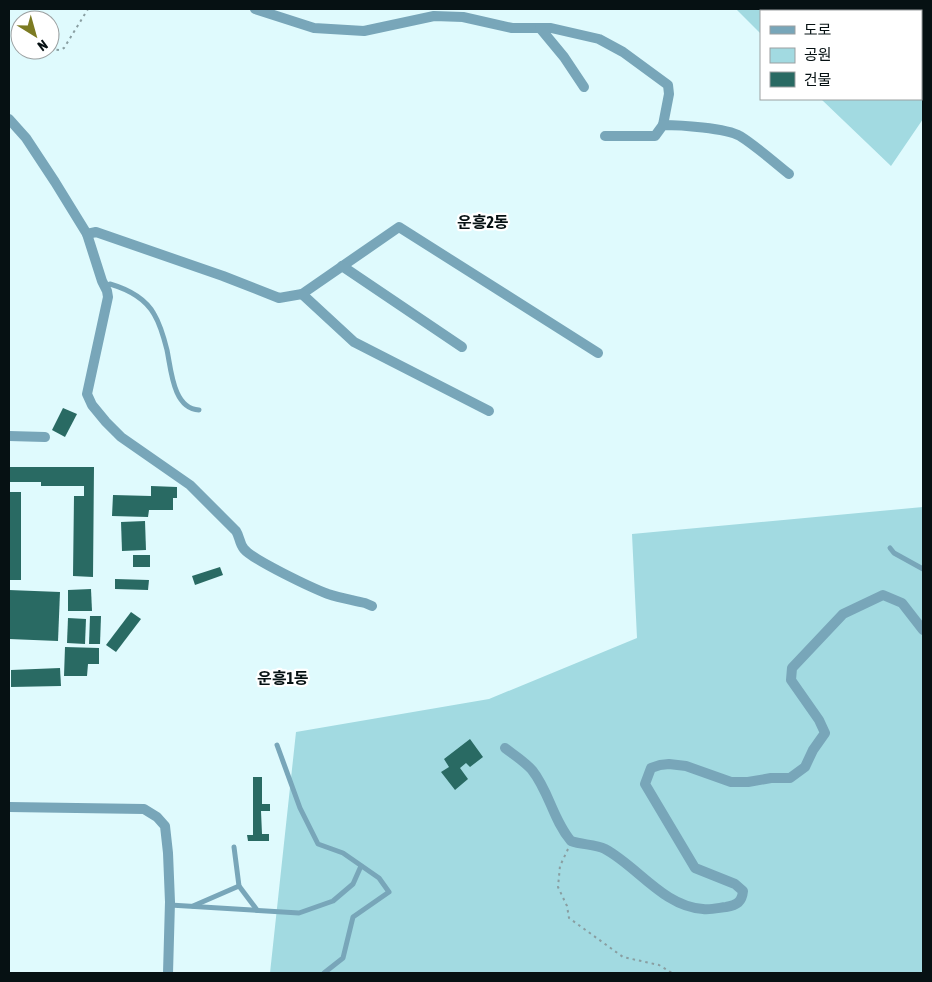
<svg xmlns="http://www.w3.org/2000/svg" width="932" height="982" viewBox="0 0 932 982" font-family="'Asap Condensed','Noto Sans KR',sans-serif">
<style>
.green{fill:#a2dae1}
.building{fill:#296a63}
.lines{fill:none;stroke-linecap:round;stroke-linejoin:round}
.path{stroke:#899ea1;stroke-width:2;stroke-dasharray:2.5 4;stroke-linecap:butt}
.service{stroke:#78a6b9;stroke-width:5}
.minor{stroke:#78a6b9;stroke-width:10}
.labels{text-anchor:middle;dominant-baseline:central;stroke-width:4.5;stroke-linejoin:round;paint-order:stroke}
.neighbourhood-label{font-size:16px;font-weight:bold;fill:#061113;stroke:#fff}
</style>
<rect width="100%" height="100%" fill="#dffafd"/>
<g class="green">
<path d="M736,9h160l2,2h-137v23z"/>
<path d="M921,33l2,2v84l-32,47 -70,-67h100z"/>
<path d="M923,507v466h-653l26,-241 193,-33 148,-61 -5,-104z"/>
</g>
<g class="building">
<path d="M63,408l14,6 -12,23 -13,-7z"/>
<path d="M9,467h85l-1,110 -20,-1 1,-80h10v-10h-43v-4h-32z"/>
<path d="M151,486l26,1v11h-4v12h-24l-1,7 -36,-1 1,-21 38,1z"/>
<rect x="9" y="492" width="12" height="88"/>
<path d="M145,521l1,29 -24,1 -1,-29z"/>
<rect x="133" y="555" width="17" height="12"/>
<path d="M220,567l3,8 -28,10 -3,-9z"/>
<path d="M115,579l34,1 -1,10 -33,-1z"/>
<path d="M91,589l1,22h-24v-21z"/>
<path d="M9,590l51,2 -2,49 -49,-2z"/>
<path d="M131,612l10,7 -25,33 -10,-7z"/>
<path d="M90,616h11l-1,28h-11z"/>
<path d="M68,618l18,1 -1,25 -18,-1z"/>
<path d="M65,647l34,1v16h-11l-1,12h-23z"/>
<path d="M60,668l1,18 -50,1v-17z"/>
<path d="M470,739l13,18 -13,10 -4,-4 -6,5 8,11 -13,11 -14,-18 8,-5 -5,-8z"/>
<path d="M253,777h9v27h8v7h-9l1,23h7v7h-21l-1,-6h6z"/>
</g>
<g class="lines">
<g class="path">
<path d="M50,49l10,1 4,-2 24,-39"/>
<path d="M45,52l2,-2"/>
<path d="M568,849l-8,17 -2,21 9,19 2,12 54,39 36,8 13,8"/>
</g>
<g class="service">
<path d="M105,287l5,-3c17,5 35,14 44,30 6,10 10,24 13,36 4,19 6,59 32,60"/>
<path d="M890,548l4,5 29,16"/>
<path d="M277,745l23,63 18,36 25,9 36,25 10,14 -36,25 -10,41 -19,15"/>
<path d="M234,847l5,39 18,24"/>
<path d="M170,905l129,8 34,-12 20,-17 8,-18"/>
<path d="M193,906l46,-20"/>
</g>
<g class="minor">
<path d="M255,9l59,19 50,3 70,-15 29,1 49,11h39l48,11 24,13 45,33 1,9 -6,31"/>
<path d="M919,9l4,4"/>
<path d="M540,28l24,29 20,30"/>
<path d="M9,119l17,19 29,44 32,52 15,47 5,10 1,6 -21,97 5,11 14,17 15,15 69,48 46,46c4,6 3,12 8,18 9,11 68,39 84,45 12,4 25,6 37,9l7,3"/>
<path d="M605,136h50l8,-11c17,0 63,3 77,11 16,10 34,26 49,38"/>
<path d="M87,234l9,-2 127,44 56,22 23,-4 97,-67 199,126"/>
<path d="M342,266l120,81"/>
<path d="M302,294l52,48 135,69"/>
<path d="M9,436l36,1"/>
<path d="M505,748c9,7 19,13 27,22 17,21 21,50 39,71 11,4 24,3 34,8 32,17 59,58 98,60 7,1 15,-1 23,-2 11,-2 16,-5 17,-16l-8,-7 -40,-16 -50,-84 6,-16 9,-3 9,-1 17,2 45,16h17l23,-4h19l15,-11 8,-17 12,-17 -6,-13 -28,-40 1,-12 51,-54 40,-19 19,8 21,27"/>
<path d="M9,807l135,2 13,8 8,9 3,27 2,49 -2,71"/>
</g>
</g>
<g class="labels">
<g class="neighbourhood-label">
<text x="483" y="222">운흥2동</text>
<text x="283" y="678">운흥1동</text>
</g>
</g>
<rect width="932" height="982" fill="none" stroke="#061113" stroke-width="20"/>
<rect x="760" y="10" width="162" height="90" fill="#ffffff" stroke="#9ba0a1"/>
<rect x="770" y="26" width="25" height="8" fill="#78a6b9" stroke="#9ba0a1"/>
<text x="804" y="35" font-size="15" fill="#061113">도로</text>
<rect x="770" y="48" width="25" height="15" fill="#a2dae1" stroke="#9ba0a1"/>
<text x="804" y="60" font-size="15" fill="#061113">공원</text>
<rect x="770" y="72" width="25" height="15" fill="#296a63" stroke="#9ba0a1"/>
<text x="804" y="85" font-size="15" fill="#061113">건물</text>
<g transform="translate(35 35) rotate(143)"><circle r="24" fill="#ffffff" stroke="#9ba0a1"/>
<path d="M0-4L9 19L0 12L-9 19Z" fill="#7c7b22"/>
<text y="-8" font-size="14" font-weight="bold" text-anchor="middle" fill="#061113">N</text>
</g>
</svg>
